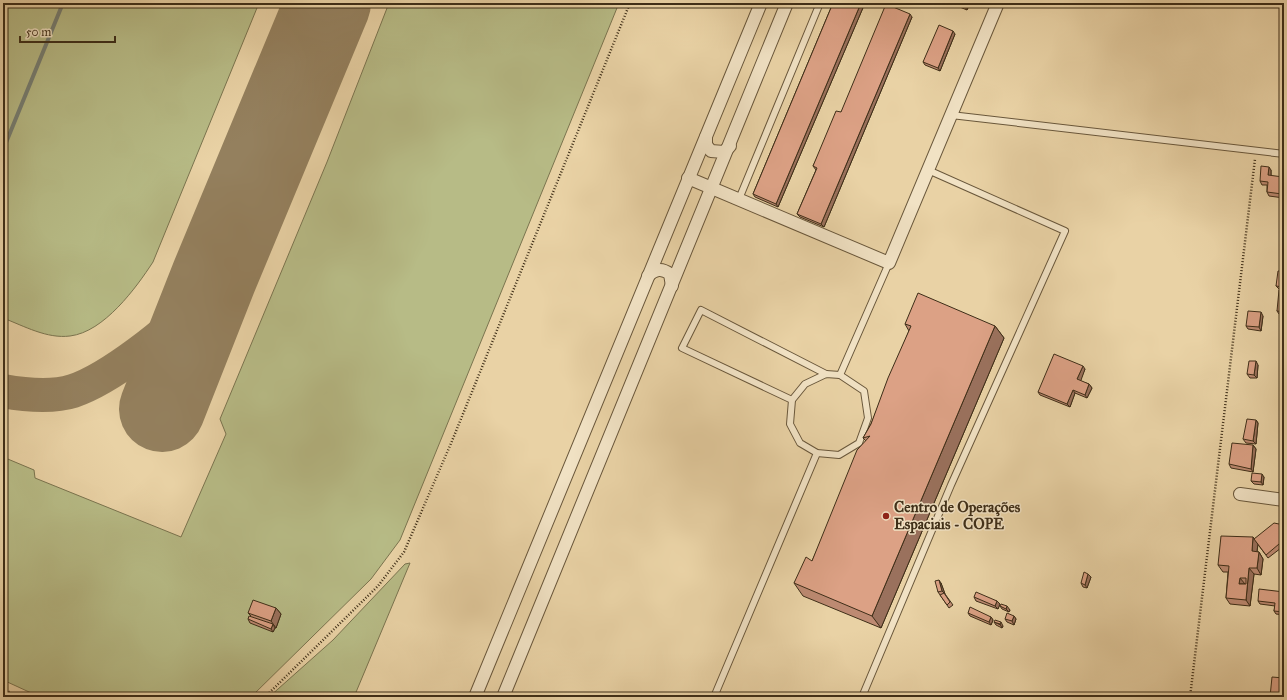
<svg xmlns="http://www.w3.org/2000/svg" width="1287" height="700" viewBox="0 0 1287 700" font-family="'IM FELL Great Primer',serif">
<style>
.green{fill:#b7bb86;stroke:#7a744f}
.lines{fill:none;stroke-linecap:round;stroke-linejoin:round}
.stream{stroke:#767f74;stroke-width:4}
.taxiway{stroke:#94805e;stroke-width:34}
.runway{stroke:#94805e;stroke-width:86}
.service-casing{stroke:#69573b;stroke-width:8}
.minor-casing{stroke:#69573b;stroke-width:14}
.path{stroke:#3e2e18;stroke-width:2.5;stroke-dasharray:1 2;stroke-linecap:butt}
.service{stroke:#f1e2c4;stroke-width:6}
.minor{stroke:#f1e2c4;stroke-width:12}
.wall{fill:#bd8a72;stroke:#3e2e18}
.shaded-wall{fill:#9a715d;stroke:#3e2e18}
.building{fill:#dca185;stroke:#3e2e18;fill-rule:evenodd}
.poi-dot{fill:#8f2418;stroke:#f1e2c4;stroke-width:1.5}
.labels{text-anchor:middle;dominant-baseline:central;stroke-width:3;stroke-linejoin:round;paint-order:stroke}
.poi-label{font-size:15px;font-weight:bold;fill:#3e2e18;stroke:#f1e2c4;text-anchor:start}
</style>
<rect width="100%" height="100%" fill="#e9d2a5"/>
<filter id="stains"><feTurbulence type="fractalNoise" baseFrequency=".005" numOctaves="4"/><feColorMatrix values="0 0 0 0 .2 0 0 0 0 .09 0 0 0 0 .02 0 0 0 .5 -.17"/></filter>
<radialGradient id="worn" r=".72"><stop offset=".6" stop-color="#630" stop-opacity="0"/><stop offset="1" stop-color="#630" stop-opacity=".3"/></radialGradient>
<g class="green">
<path d="M3,3h256l-106,259c-17,26 -49,70 -83,74 -23,3 -46,-10 -67,-18z"/>
<path d="M389,3h230l-219,537 -29,39 -120,118h-211l-37,-17v-223l31,13 1,8 146,59 45,-103 -6,-15 107,-257z"/>
<path d="M410,563l-56,134h-85l64,-57 72,-76z"/>
</g>
<g class="lines">
<path class="stream" d="M3,150l60,-147"/>
<path class="taxiway" d="M3,391c22,4 48,7 70,0 36,-12 98,-60 123,-89 7,-8 12,-17 18,-25"/>
<path class="runway" d="M162,409l52,-132 114,-274"/>
<g class="service-casing">
<g id="service">
<path d="M951,115l333,39"/>
<path d="M739,199l81,-196"/>
<path d="M826,374l14,1 24,16 4,27 -9,25 -20,12 -22,-2 -17,-10 -10,-19 2,-24 13,-16z"/>
<path d="M840,375l49,-112"/>
<path d="M792,400l-110,-52 19,-38 125,64"/>
<path d="M714,697l103,-244"/>
<path d="M862,697l89,-212 114,-254 -137,-61"/>
</g>
</g>
<g class="minor-casing">
<g id="minor">
<path d="M706,137v8l5,6 13,1 6,-6"/>
<path d="M688,178l201,85 109,-260"/>
<path d="M648,276c7,-7 14,-8 22,-2l2,12"/>
<path d="M1240,494l44,6"/>
<path d="M475,697l286,-694"/>
<path d="M503,697l284,-694"/>
</g>
</g>
<g class="path">
<path d="M3,689l16,8"/>
<path d="M265,697l113,-111 26,-34 48,-111 178,-438"/>
<path d="M1190,697l65,-538"/>
</g>
<use href="#service" class="service"/>
<use href="#minor" class="minor"/>
</g>
<g class="wall">
<path d="M833,3h32l-87,204 -23,-10 -2,-3z"/>
<path d="M950,3h20l-3,7z"/>
<path d="M912,17l-88,210 -24,-10 -3,-3 19,-44 -3,-4 28,-54z"/>
<path d="M955,34l-15,37 -15,-6 -2,-3z"/>
<path d="M1271,170v6l13,3v19l-15,-2 -2,-4v-7h-5l-2,-4z"/>
<path d="M1284,271v19l-5,-1 -3,-3z"/>
<path d="M1284,291v24l-5,-1 -2,-3z"/>
<path d="M1263,316l-2,15 -13,-2 -2,-3z"/>
<path d="M905,324l90,2 9,12 -123,290 -78,-32 -9,-13 18,-22 54,-120 -3,-3 8,-14 38,-93z"/>
<path d="M1258,365l-1,13h-7l-3,-4z"/>
<path d="M1085,369l-5,12 9,3 3,4 -5,10 -12,-5 -5,14 -30,-12 -2,-3z"/>
<path d="M1256,420l2,3 -2,21 -10,-1 -3,-4z"/>
<path d="M1253,445l3,4 -3,23 -22,-4 -2,-4z"/>
<path d="M1264,477l-1,8 -9,-1 -3,-3z"/>
<path d="M1284,525v23h-3l-13,10 -14,-19z"/>
<path d="M1253,537l5,7 -1,8h2l4,7 -2,16 -7,-1 -4,32 -20,-2 -4,-6 2,-26h-5l-5,-7z"/>
<path d="M1091,577l-4,11 -4,-1 -2,-4z"/>
<path d="M941,583l4,11 8,11 -4,3 -11,-16z"/>
<path d="M1284,592v23l-8,-1 -2,-3 1,-5 -15,-2 -2,-3z"/>
<path d="M974,597l23,4 3,3 -2,5 -22,-8z"/>
<path d="M1000,606l10,4 -1,2 -7,-3z"/>
<path d="M276,608l5,6 -5,14h-1l-2,4 -23,-9 -2,-4 3,-3 -3,-3z"/>
<path d="M968,613l23,4 2,3 -2,5 -21,-9z"/>
<path d="M1014,616l2,3 -2,6 -7,-3 -2,-3z"/>
<path d="M994,622l9,4 -1,2 -6,-3z"/>
</g>
<g class="shaded-wall">
<path d="M861,3h4l-87,204 -2,-3z"/>
<path d="M966,3h4l-3,7 -2,-3z"/>
<path d="M910,14l2,3 -88,210 -3,-3z"/>
<path d="M953,31l2,3 -15,37 -2,-3z"/>
<path d="M1269,167l2,3v9l-3,-4z"/>
<path d="M1282,191l2,3v3l-2,-3z"/>
<path d="M1261,312l2,4 -2,15 -2,-4z"/>
<path d="M995,326l9,12 -123,290 -9,-12z"/>
<path d="M1256,361l2,4 -1,13 -3,-3z"/>
<path d="M1083,366l2,3 -5,14 -3,-4z"/>
<path d="M1089,384l3,4 -5,10 -2,-3z"/>
<path d="M1073,390l2,3 -5,14 -3,-3z"/>
<path d="M1256,420l2,3 -2,21 -3,-3z"/>
<path d="M1253,445l3,4 -3,23 -2,-3z"/>
<path d="M1262,474l2,3 -1,8 -2,-3z"/>
<path d="M1253,537l5,7 -2,14 -4,-7z"/>
<path d="M1259,552l4,7 -2,16 -4,-7z"/>
<path d="M1249,568l5,6 -4,32 -4,-6z"/>
<path d="M1088,574l3,3 -4,11 -2,-3z"/>
<path d="M1240,578l5,6h-6z"/>
<path d="M939,580l2,3 4,11 -3,-3z"/>
<path d="M997,601l3,3 -2,5 -3,-3z"/>
<path d="M1007,606l3,4 -1,2 -3,-3z"/>
<path d="M276,608l5,6 -5,14 -5,-7z"/>
<path d="M1014,616l2,3 -2,6 -2,-4z"/>
<path d="M991,617l2,3 -2,5 -2,-3z"/>
<path d="M1001,622l2,4 -1,2 -2,-4z"/>
<path d="M273,624l2,4 -2,4 -2,-3z"/>
</g>
<g class="building">
<path d="M833,3h28l-85,201 -23,-10z"/>
<path d="M956,3h10l-1,4z"/>
<path d="M886,4l24,10 -89,210 -24,-10 20,-46 -4,-2 23,-55 5,1z"/>
<path d="M939,25l14,6 -15,37 -15,-6z"/>
<path d="M1261,166l8,1 -1,8 15,2 1,2v13l-2,-1v3l-15,-2 1,-10 -8,-1z"/>
<path d="M1278,271h6l-1,16 -7,-1z"/>
<path d="M1279,290l5,1v21l-7,-1z"/>
<path d="M918,293l77,33 -123,290 -78,-33 12,-26 6,4 45,-111 13,-14 -7,2 8,-14 17,-46 23,-52 -6,-2z"/>
<path d="M1248,311l13,1 -2,15 -13,-1z"/>
<path d="M1054,354l29,12 -6,13 12,5 -4,11 -12,-5 -6,14 -29,-12z"/>
<path d="M1249,361h7l-2,14 -7,-1z"/>
<path d="M1247,419l9,1 -3,21 -10,-2z"/>
<path d="M1232,443l21,2 -2,24 -22,-5z"/>
<path d="M1252,473l10,1 -1,8 -10,-1z"/>
<path d="M1274,523l10,2v20l-5,-1 -13,11 -12,-16z"/>
<path d="M1221,536l32,1 -1,14 7,1 -2,16h-8l-3,32 -20,-2 3,-32 -11,-1zM1240,578h6v6h-7z"/>
<path d="M1084,572l4,2 -3,11 -4,-2z"/>
<path d="M939,580l3,11 -4,1 -3,-11z"/>
<path d="M1259,589l25,3v20l-10,-1 1,-8 -17,-2z"/>
<path d="M976,592l21,9 -2,5 -21,-9z"/>
<path d="M944,593l6,9 -3,3 -7,-10z"/>
<path d="M253,600l23,8 -5,13 -23,-8z"/>
<path d="M1001,604l6,2 -1,3 -6,-3z"/>
<path d="M970,607l21,10 -2,5 -21,-9z"/>
<path d="M1007,613l7,3 -2,5 -7,-2z"/>
<path d="M249,616l24,8 -2,5 -23,-10z"/>
<path d="M995,620l6,2 -1,2 -6,-2z"/>
<path d="M1283,669h1v8h-2z"/>
<path d="M1272,677l12,1v19h-14z"/>
</g>
<circle class="poi-dot" cx="886" cy="516" r="4"/>
<g class="labels">
<g class="poi-label">
<text x="894" y="507">Centro de Operações<tspan x="894" dy="17">Espaciais - COPE</tspan></text>
</g>
</g>
<rect width="1287" height="700" fill="none" stroke="#e9d2a5" stroke-width="16"/>
<rect x="4" y="4" width="1279" height="692" fill="none" stroke="#3e2e18" stroke-width="2"/>
<rect x="8" y="8" width="1271" height="684" fill="none" stroke="#3e2e18"/>
<path d="M20 36v6h95v-6" fill="none" stroke="#3e2e18" stroke-width="2"/>
<text x="26" y="36" font-size="12" fill="#3e2e18" stroke="#f1e2c4" stroke-width="3" paint-order="stroke">50 m</text>
<rect width="100%" height="100%" filter="url(#stains)"/>
<rect width="100%" height="100%" fill="url(#worn)"/>
</svg>
